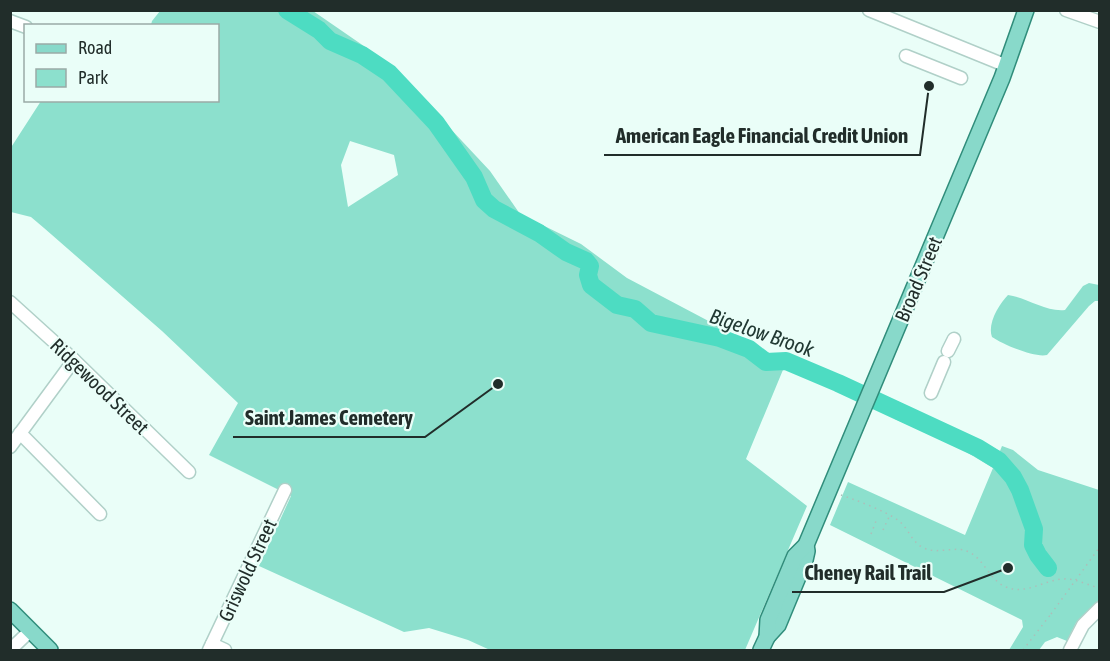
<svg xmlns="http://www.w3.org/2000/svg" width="1110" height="661" viewBox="0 0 1110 661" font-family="'Asap Condensed',sans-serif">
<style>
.green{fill:#8ce0cd;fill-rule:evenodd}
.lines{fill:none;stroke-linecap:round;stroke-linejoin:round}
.river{stroke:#4ddcc2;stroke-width:18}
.minor-casing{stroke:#b0d0c8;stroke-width:15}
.major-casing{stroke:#308d7b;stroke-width:18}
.path{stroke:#adbeb9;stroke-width:1.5;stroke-dasharray:1.5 4.5;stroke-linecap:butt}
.minor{stroke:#fff;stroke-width:12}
.major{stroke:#88d9ca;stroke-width:15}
.path-bridge{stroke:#adbeb9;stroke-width:1.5;stroke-dasharray:1.5 4.5;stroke-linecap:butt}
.labels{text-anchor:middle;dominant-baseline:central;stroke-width:4.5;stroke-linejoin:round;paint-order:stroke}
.street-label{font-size:20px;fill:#212d2a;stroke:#eafef8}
.water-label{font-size:21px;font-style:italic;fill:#213933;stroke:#eafef8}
.leader{fill:none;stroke:#212d2a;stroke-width:2}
.callout-dot{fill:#212d2a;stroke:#eafef8;stroke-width:2}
.callout-label{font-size:21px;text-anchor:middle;font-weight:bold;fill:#212d2a;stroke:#eafef8;stroke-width:4.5;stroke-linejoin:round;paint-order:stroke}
</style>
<rect width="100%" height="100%" fill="#eafef8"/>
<g class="green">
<path d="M160,11h153l77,53 100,107 30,43 61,30 46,34 91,48 -1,10 68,29 -39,94 61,47 -62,144h-255l-22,-10 -39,-12 -25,4 -145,-66 32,-70 -82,-41 29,-52 -76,-72 -118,-103 -13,-11 -20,-5 -1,-63 31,-48 177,-1v-74l-67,-1 1,-4zM350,141l44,14 4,20 -50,32 -7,-42z"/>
<path d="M1089,283l10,2v16h-4l-6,5 -42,49c-13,3 -45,-11 -55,-18 -5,-13 7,-33 16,-42 20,3 37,17 57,15l18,-24z"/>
<path d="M897,401l103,50 2,-5 11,4 25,20 61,20v110l-23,23 -9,18 -10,-4 -12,5 -6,8h-30l14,-23 -1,-7 -192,-95 18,-43 117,53 28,-67 -35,-21 -63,-28 -3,-4v-11z"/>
</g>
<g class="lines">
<path class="river" d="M287,10l32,20 11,11 32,14 27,18 47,50 38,54 10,23 10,9 45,24 27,19 20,9 4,5 -2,9 3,10 26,20 18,4 16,14 69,15 29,11 17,13 20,-1 52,22 140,65 21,13 14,16 7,13 14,39 -1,16 5,10 10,13"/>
<g class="minor-casing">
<g id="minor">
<path d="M869,10l138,56"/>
<path d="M1066,10l34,12"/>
<path d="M10,21l16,6"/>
<path d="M906,56l55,22"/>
<path d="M10,302l64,58 115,112"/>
<path d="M948,351l6,-12"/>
<path d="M931,393l13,-31"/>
<path d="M20,433l80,81"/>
<path d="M10,447l64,-87"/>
<path d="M212,644l13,6"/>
<path d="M10,650l21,-20"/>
<path d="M209,650l76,-160"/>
<path d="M1070,650l13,-25 17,-17"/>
</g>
</g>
<g class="major-casing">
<g id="major">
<path d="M10,610l40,40"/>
<path d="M767,637l11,-12 27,-65 2,-9 -1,-6"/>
<path d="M761,650l6,-13 1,-17 27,-64 11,-11 196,-467 24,-68"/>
</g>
</g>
<g class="path">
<path d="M841,495c15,5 45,16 58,26 10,8 13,22 25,27 14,7 31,-3 45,4 16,8 20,28 37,35 22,9 41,-10 63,-8 9,1 21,7 31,9"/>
<path d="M883,530l6,-13"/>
<path d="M871,534l5,-13"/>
<path d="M1099,548h1"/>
<path d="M1023,650l28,-36"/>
</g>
<use href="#minor" class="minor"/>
<use href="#major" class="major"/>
<path class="path-bridge" d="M1051,614l48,-66"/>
</g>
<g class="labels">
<g class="street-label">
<text transform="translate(918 279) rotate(-67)">Broad Street</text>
<text transform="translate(100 386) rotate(44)">Ridgewood Street</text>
<text transform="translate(247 570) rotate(-65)">Griswold Street</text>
</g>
<g class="water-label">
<text transform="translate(762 332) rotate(19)">Bigelow Brook</text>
</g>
</g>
<path class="leader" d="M929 86L920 155H604M498 384L425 437H233M1008 568L944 592H792"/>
<g class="callout-dot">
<circle cx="929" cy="86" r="6"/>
<circle cx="498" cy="384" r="6"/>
<circle cx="1008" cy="568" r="6"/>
</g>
<g class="callout-label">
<text x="762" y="143">American Eagle Financial Credit Union</text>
<text x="329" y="425">Saint James Cemetery</text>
<text x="868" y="580">Cheney Rail Trail</text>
</g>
<rect width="1110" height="661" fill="none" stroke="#212d2a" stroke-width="24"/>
<rect x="24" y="24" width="195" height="78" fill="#eafef8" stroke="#9aaaa6" stroke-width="1.5"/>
<rect x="36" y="44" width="30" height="9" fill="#88d9ca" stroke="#9aaaa6" stroke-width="1.5"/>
<text x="78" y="54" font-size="18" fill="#212d2a">Road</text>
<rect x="36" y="69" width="30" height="18" fill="#8ce0cd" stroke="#9aaaa6" stroke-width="1.5"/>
<text x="78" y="84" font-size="18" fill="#212d2a">Park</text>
</svg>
